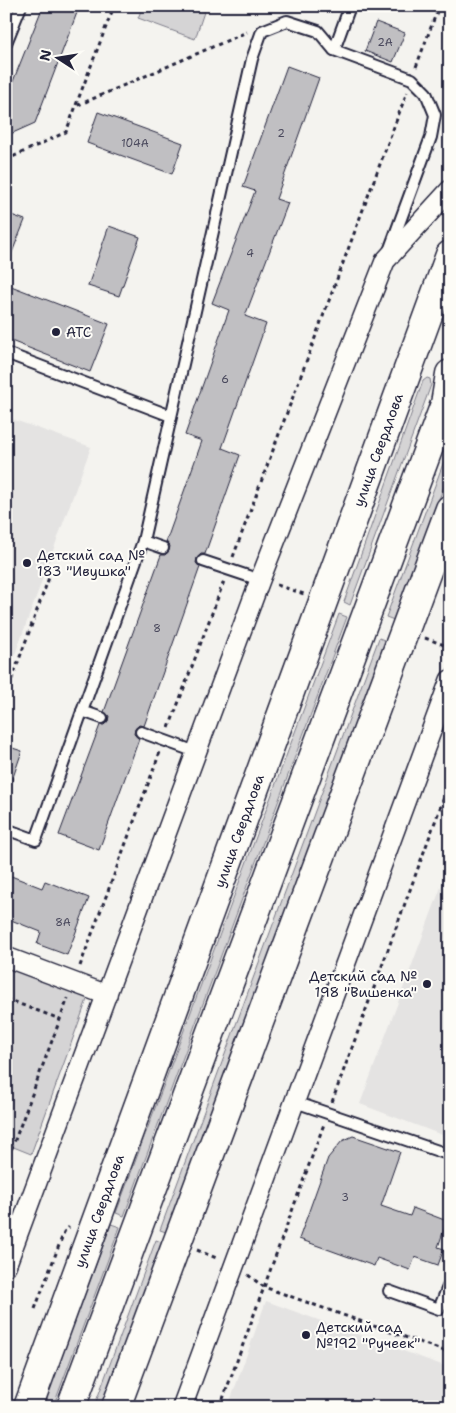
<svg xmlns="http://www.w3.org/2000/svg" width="456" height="1413" viewBox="0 0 456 1413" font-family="'Shantell Sans',sans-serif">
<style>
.built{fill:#e4e3e2}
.green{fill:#d5d4d5;stroke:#7c7b88}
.building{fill:#c0bfc2;stroke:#22223b}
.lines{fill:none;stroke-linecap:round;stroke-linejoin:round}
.lane-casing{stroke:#22223b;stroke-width:14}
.street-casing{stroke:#22223b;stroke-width:22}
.secondary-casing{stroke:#22223b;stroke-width:31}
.path{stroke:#22223b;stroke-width:3;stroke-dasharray:4 4;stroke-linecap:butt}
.lane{stroke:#fdfcf7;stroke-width:10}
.street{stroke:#fdfcf7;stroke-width:19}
.secondary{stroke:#fdfcf7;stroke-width:28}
.poi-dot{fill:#22223b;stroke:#fdfcf7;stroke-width:2}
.labels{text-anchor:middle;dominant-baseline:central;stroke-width:4;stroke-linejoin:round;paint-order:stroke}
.number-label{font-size:11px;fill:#4a495d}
.poi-label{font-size:14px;fill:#22223b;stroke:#fdfcf7;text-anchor:start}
.street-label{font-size:14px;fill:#22223b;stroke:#fdfcf7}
</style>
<rect width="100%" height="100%" fill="#f4f3ef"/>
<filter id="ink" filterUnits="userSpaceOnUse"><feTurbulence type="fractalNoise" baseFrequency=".02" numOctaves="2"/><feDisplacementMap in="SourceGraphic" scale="10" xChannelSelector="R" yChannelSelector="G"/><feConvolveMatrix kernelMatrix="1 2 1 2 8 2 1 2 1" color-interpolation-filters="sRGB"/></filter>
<g filter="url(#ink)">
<g class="built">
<path d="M6,417l85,30 -85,232z"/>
<path d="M450,863v275l-90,-34z"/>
<path d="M266,1301l184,67v39h-222z"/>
</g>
<g class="green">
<path d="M143,6h63l-11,33 -57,-21z"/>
<path d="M427,378l3,1 1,6 -81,220 -6,-3 79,-221z"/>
<path d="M450,445v25l-56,150 -8,-3z"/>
<path d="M339,614l8,3 -223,599 -8,-3z"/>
<path d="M379,638l8,3 -218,592 -9,-3z"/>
<path d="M6,963l83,31 -58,160 -25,-10z"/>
<path d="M111,1224l9,3 -67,180h-10z"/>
<path d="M156,1240l8,3 -61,164h-9z"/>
</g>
<g class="building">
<path d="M43,6h26l9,4 -43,113 -29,13v-37z"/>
<path d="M376,22l29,11 -12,29 -28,-11z"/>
<path d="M287,66l32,12 -43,121 12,4 -43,113 21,8 -44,124 18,7 -35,99h-4l-4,4 -1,5 4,4 -56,159 -5,-1 -4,4 -1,5 5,5 -40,111 -40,-15 41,-110h4l4,-4 1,-5 -5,-4 57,-157h4l4,-4 1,-5 -4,-4 36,-101 -17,-6 44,-125 -17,-7 43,-112 -12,-4z"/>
<path d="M98,112l85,31 -11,31 -85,-31z"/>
<path d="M6,213l19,7 -18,45 -1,-1z"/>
<path d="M109,226l31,11 -21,59 -31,-10z"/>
<path d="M6,284l103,40 -19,48 -84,-33z"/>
<path d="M6,746l16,5 -13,38 -3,-1z"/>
<path d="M6,874l36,14 3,-7 44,17 -22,57 -30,-11 4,-12 -35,-14z"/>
<path d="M353,1136l47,16 -19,54 29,10 3,-8 34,13 -9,26 6,2 -6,16 -23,-8 -5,13 -33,-12 -3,8 -75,-27 29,-81 14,-17z"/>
</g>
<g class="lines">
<g class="lane-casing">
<g id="lane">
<path d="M350,6l-16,44 78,29 14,14 9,22 -4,22 -42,114"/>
<path d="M6,43l15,-37"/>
<path d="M6,353l165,63"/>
<path d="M143,541l20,7"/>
<path d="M203,561l57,19"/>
<path d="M82,711l20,7"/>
<path d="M141,732l55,20"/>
<path d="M6,829l30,11 107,-299 109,-482 10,-28 25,-10 31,10 16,19"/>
<path d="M295,1102l155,53"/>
<path d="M389,1291l50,18 11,-27"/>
</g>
</g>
<g class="street-casing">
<g id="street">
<path d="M6,957l101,38"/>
<path d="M6,1266l254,-686 125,-319 65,-71"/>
<path d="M182,1407l268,-727"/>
</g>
</g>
<g class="secondary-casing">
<g id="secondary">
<path d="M28,1407l422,-1152"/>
<path d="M71,1407l374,-1003 5,-30"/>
<path d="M116,1407l334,-898"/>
</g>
</g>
<g class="path">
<path d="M416,67l23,-61"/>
<path d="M76,105l38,-99"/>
<path d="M6,160l60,-28 10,-26 171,-74"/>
<path d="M233,557l174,-465"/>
<path d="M277,585l27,9"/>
<path d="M425,638l25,9"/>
<path d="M6,695l45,-123"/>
<path d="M169,728l55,-147"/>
<path d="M80,966l80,-214"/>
<path d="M6,999l54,20"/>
<path d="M332,1102l118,-321"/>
<path d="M6,1164l62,-166"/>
<path d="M197,1250l22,9"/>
<path d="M248,1275l16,12 186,66"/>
<path d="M35,1309l29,-77 5,-5"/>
<path d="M220,1407l104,-283"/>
</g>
<use href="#lane" class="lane"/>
<use href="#street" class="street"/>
<use href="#secondary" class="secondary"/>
</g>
</g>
<g class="poi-dot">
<circle cx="56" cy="332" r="5"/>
<circle cx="27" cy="563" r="5"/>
<circle cx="427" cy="984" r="5"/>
<circle cx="306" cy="1335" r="5"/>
</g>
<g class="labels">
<g class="number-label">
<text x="385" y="42">2А</text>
<text x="281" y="133">2</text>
<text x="135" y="143">104А</text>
<text x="250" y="253">4</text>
<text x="225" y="379">6</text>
<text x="157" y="628">8</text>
<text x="63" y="922">8А</text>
<text x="345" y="1197">3</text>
</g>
<g class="poi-label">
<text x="66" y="332">АТС</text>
<text x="37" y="555">Детский сад №<tspan x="37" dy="16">183 "Ивушка"</tspan></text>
<text x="417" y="976" text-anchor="end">Детский сад №<tspan x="417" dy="16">198 "Вишенка"</tspan></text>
<text x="316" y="1327">Детский сад<tspan x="316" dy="16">№192 "Ручеек"</tspan></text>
</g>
<g class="street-label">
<text transform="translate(378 450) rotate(-70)">улица Свердлова</text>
<text transform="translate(239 831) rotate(-70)">улица Свердлова</text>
<text transform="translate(99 1211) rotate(-70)">улица Свердлова</text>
</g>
</g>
<rect width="456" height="1413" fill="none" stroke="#fdfcf7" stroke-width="25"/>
<rect x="12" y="12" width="431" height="1388" fill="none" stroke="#22223b" stroke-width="2" filter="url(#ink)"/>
<g transform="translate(58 58) rotate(282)" stroke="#fdfcf7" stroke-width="4" paint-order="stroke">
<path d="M0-4L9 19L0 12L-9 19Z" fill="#22223b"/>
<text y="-8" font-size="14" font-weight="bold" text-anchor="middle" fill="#22223b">N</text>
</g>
</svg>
